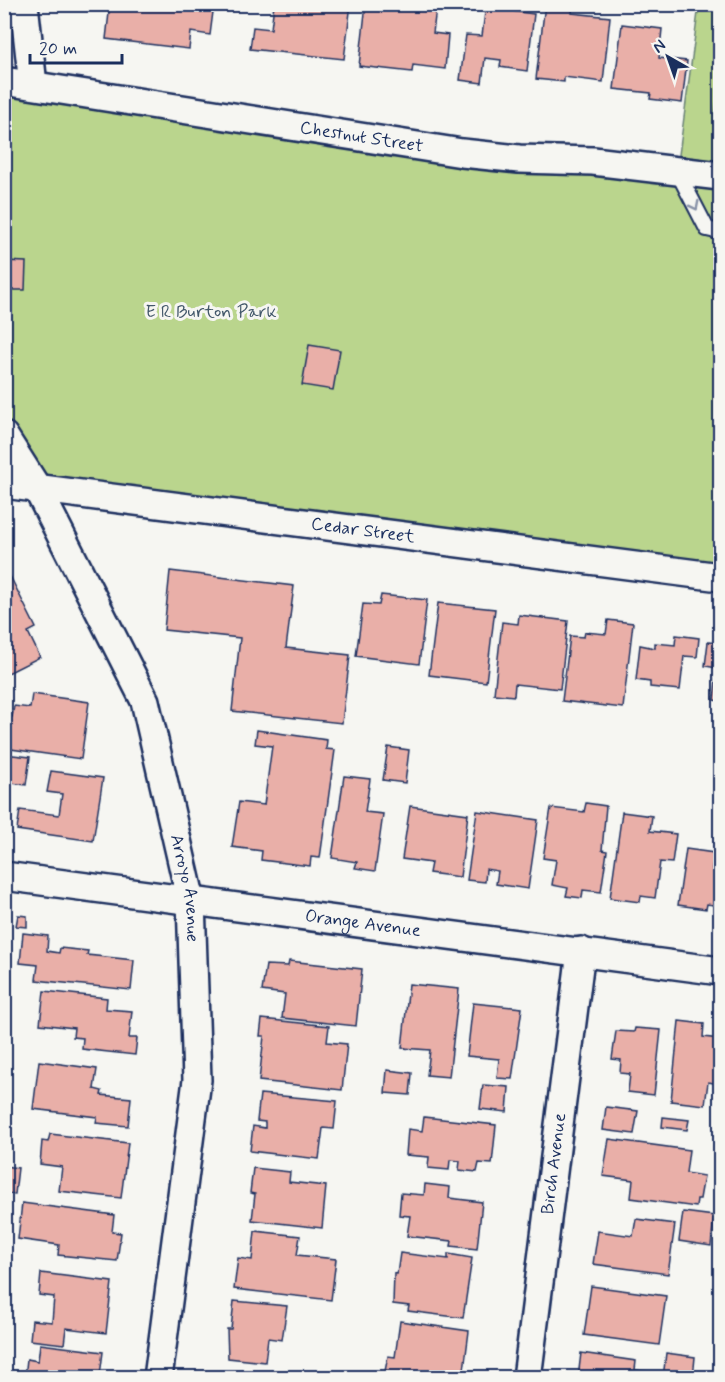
<svg xmlns="http://www.w3.org/2000/svg" width="725" height="1382" viewBox="0 0 725 1382" font-family="Mynerve,sans-serif">
<style>
.green{fill:#bad58d;stroke:#6a8276;stroke-width:1.5}
.building{fill:#e9afa8;stroke:#1b2f5e;stroke-width:1.5}
.lines{fill:none;stroke-linecap:round;stroke-linejoin:round}
.service-casing{stroke:#1b2f5e;stroke-width:18}
.minor-casing{stroke:#1b2f5e;stroke-width:32}
.service{stroke:#f6f6f2;stroke-width:14}
.minor{stroke:#f6f6f2;stroke-width:27}
.oneway{stroke:#8892a8}
.labels{text-anchor:middle;dominant-baseline:central;stroke-width:6;stroke-linejoin:round;paint-order:stroke}
.street-label{font-size:18px;fill:#1b2f5e;stroke:#f6f6f2}
.park-label{font-size:18px;fill:#43586a;stroke:#f6f6f2}
</style>
<rect width="100%" height="100%" fill="#f6f6f2"/>
<filter id="ink" filterUnits="userSpaceOnUse"><feTurbulence type="fractalNoise" baseFrequency=".0167" numOctaves="2"/><feDisplacementMap in="SourceGraphic" scale="12" xChannelSelector="R" yChannelSelector="G"/><feConvolveMatrix kernelMatrix="1 2 1 2 8 2 1 2 1" color-interpolation-filters="sRGB"/></filter>
<g filter="url(#ink)">
<path class="green" d="M699,5h21v572l-683,-89 -32,-52v-355l672,89z"/>
<g class="building">
<path d="M110,4h104l-4,31 -19,-3 -2,17 -83,-10z"/>
<path d="M274,4h77l-7,55 -94,-10 3,-22 18,2z"/>
<path d="M366,4l70,4 -3,25 15,2 -3,34 -32,-4 -1,7 -53,-6z"/>
<path d="M506,4l-3,6 31,4 -7,57 -27,-4 1,-7 -16,-2 -3,25 -22,-3 6,-45 16,1 4,-32z"/>
<path d="M545,4h28l-1,9 38,4 -7,65 -39,-5v5l-28,-3z"/>
<path d="M622,24l40,5 -3,29 28,3 -5,42 -32,-4 1,-6 -37,-4z"/>
<path d="M720,76v40l-5,-1z"/>
<path d="M4,261l22,1 -1,28h-21z"/>
<path d="M309,345l31,5 -7,40 -31,-5z"/>
<path d="M7,570l29,58 -8,4 12,25 -32,16 -4,-6v-96z"/>
<path d="M170,571l124,15 -8,62 64,7 -8,68 -110,-12 8,-73 -76,-8z"/>
<path d="M381,595l46,5 -8,64 -63,-8 7,-52 16,1z"/>
<path d="M438,603l57,6 -9,73 -57,-7z"/>
<path d="M519,615l49,6 -8,68 -45,-5 -1,12 -20,-2 8,-72 16,2z"/>
<path d="M608,620l25,3 -10,85 -61,-7 8,-65 14,1 1,-5 21,2z"/>
<path d="M676,635l23,3 -2,19 -13,-1 -4,34 -30,-3v-5l-14,-2 4,-35 15,3v-5l20,2z"/>
<path d="M708,642l12,1v58l-6,-1 3,-32 -12,-2z"/>
<path d="M32,694l57,8 -8,57 -77,-11v-32l8,1 2,-11 16,2z"/>
<path d="M257,730l70,10 -1,9 9,1 -15,108 -9,-1 -1,9 -49,-6 1,-9 -30,-4 7,-45 25,3 8,-59 -17,-2z"/>
<path d="M388,747l21,3 -4,33 -22,-3z"/>
<path d="M4,754l26,3 -4,28 -22,-3z"/>
<path d="M51,771l52,7 -10,63 -76,-11 3,-20 39,5 3,-21 -15,-2z"/>
<path d="M344,776l26,3 -5,33 18,2 -8,57 -20,-3 2,-6 -25,-4z"/>
<path d="M586,803l20,3 -4,44 5,1 -6,41 -18,-2 -1,8 -16,-2 2,-8 -16,-3 4,-25 -13,-2 8,-50 33,4z"/>
<path d="M410,806l58,8 -8,63 -31,-4 2,-10 -29,-4z"/>
<path d="M477,811l61,9 -10,69 -32,-5 2,-13 -12,-2 -1,13 -18,-2z"/>
<path d="M622,812l30,4 -2,15 26,3 -4,29 -12,-1 -5,36 -14,-2 -1,6 -30,-4z"/>
<path d="M686,849l28,4 -2,16 8,1v36l-13,-2 -1,5 -28,-4z"/>
<path d="M18,915l9,1v11l-11,-1z"/>
<path d="M23,933l25,3 -1,15 12,2 1,-5 28,3 -1,4 47,5 -3,30 -95,-10 2,-15 -18,-2z"/>
<path d="M289,961l73,8 -6,57 -74,-8 3,-24 -23,-3 4,-26 22,1z"/>
<path d="M409,984l50,5 -10,88 -22,-2 3,-25 -28,-2z"/>
<path d="M44,991l63,7 -1,11 26,2 -3,27h8l-2,17 -53,-6 1,-11 -10,-1 1,-9 -34,-4z"/>
<path d="M473,1003l49,5 -10,71 -15,-1 2,-19 -32,-3z"/>
<path d="M262,1019l67,7 -2,16 20,2 -5,46 -83,-9 5,-45h-4z"/>
<path d="M679,1021l25,3 -1,13 17,2v45l-12,-2 -3,23 -34,-4z"/>
<path d="M635,1028l26,2 -7,65 -26,-3 2,-18 -10,-1 1,-13 -9,-1 4,-28 18,1z"/>
<path d="M39,1061l58,8 -3,20 8,2 -1,4 30,3 -3,28 -32,-3 1,-6 -64,-8z"/>
<path d="M387,1070l25,3 -2,22 -25,-2z"/>
<path d="M483,1085l26,2 -2,25 -27,-3z"/>
<path d="M260,1094l77,7 -3,28 -11,-1 -4,31 -69,-8 3,-25 12,2v-6l-8,-1z"/>
<path d="M606,1107l32,4 -4,23 -31,-4z"/>
<path d="M424,1117l72,8 -4,39 -13,-1 -2,9 -18,-2 1,-9 -10,-1 -1,10 -21,-2 1,-11 -23,-2 2,-26 14,2z"/>
<path d="M663,1117l26,3 -2,10 -25,-3z"/>
<path d="M50,1134l78,9 -7,55 -62,-7 3,-24 -22,-3 2,-23 6,1z"/>
<path d="M609,1139l80,11 -3,23 18,3 -4,23h-3l-1,8 -65,-9 2,-18 -30,-4z"/>
<path d="M4,1166l14,2 -3,26 -11,-1z"/>
<path d="M253,1168l37,4 -1,10 37,4 -4,42 -70,-8 3,-26 -5,-1z"/>
<path d="M425,1184l25,3 -1,11 33,4 -5,47 -26,-3 1,-5 -45,-5 3,-20 -11,-1 2,-22 23,2z"/>
<path d="M22,1203l92,12 -2,17 9,1 -4,28 -59,-6 1,-10 -41,-6z"/>
<path d="M683,1212l31,4 -3,30 -32,-5z"/>
<path d="M636,1219l39,5 -7,50 -75,-10 5,-33 35,5z"/>
<path d="M255,1231l45,5 -3,19 39,4 -5,41 -97,-11 4,-31 14,2z"/>
<path d="M400,1253l48,6v-5l24,4 -9,60 -55,-7 1,-5 -16,-2 1,-31 3,1z"/>
<path d="M41,1273l71,9 -6,51 -40,-5 -2,16 -34,-4 2,-20 20,2 2,-25 -15,-2z"/>
<path d="M591,1286l75,10 -7,49 -75,-10z"/>
<path d="M234,1301l53,5 -5,34 -14,-2 -3,24 -37,-4 -1,-29h4z"/>
<path d="M400,1321l69,10 -6,47 -79,-2 4,-20 7,1z"/>
<path d="M40,1344l63,8 -3,23 -75,3 2,-19 11,2z"/>
<path d="M581,1353l55,8 -1,9 22,3v5h-79z"/>
<path d="M666,1353l29,4 -2,21h-30z"/>
</g>
<g class="lines">
<g class="service-casing">
<path id="service" d="M677,171l30,58 13,3"/>
</g>
<g class="minor-casing">
<g id="minor">
<path d="M24,4l9,81"/>
<path id="s1" d="M4,81l458,72 57,6 74,2 127,15"/>
<path id="s2" d="M4,436l33,52 108,213 46,200 6,179 -39,298"/>
<path id="s3" d="M4,484l716,93"/>
<path id="s4" d="M4,876l716,95"/>
<path id="s5" d="M527,1378l54,-427"/>
</g>
</g>
<use href="#service" class="service"/>
<use href="#minor" class="minor"/>
</g>
<defs><path id="oneway-chevron" d="M-2-3.5L2.5 0L-2 3.5" fill="none" stroke-width="1.6" stroke-linecap="round" stroke-linejoin="round" transform="scale(1.5)"/></defs>
<use class="oneway" href="#oneway-chevron" transform="translate(695 206) rotate(63)"/>
</g>
<g class="labels">
<g class="street-label">
<text stroke="none"><textPath href="#s1" startOffset="362">Chestnut Street</textPath></text>
<text stroke="none"><textPath href="#s3" startOffset="362">Cedar Street</textPath></text>
<text stroke="none"><textPath href="#s2" startOffset="492">Arroyo Avenue</textPath></text>
<text stroke="none"><textPath href="#s4" startOffset="362">Orange Avenue</textPath></text>
<text stroke="none"><textPath href="#s5" startOffset="216">Birch Avenue</textPath></text>
</g>
<g class="park-label">
<text x="211" y="312">E R Burton Park</text>
</g>
</g>
<rect width="725" height="1382" fill="none" stroke="#f6f6f2" stroke-width="24"/>
<rect x="12" y="12" width="701" height="1358" fill="none" stroke="#1b2f5e" stroke-width="2" filter="url(#ink)"/>
<g transform="translate(668 57) rotate(320)" stroke="#f6f6f2" stroke-width="4.5" paint-order="stroke">
<path d="M0-4.5L10 22L0 15L-10 22Z" fill="#1b2f5e"/>
<text y="-9" font-size="16" font-weight="bold" text-anchor="middle" fill="#1b2f5e">N</text>
</g>
<path d="M30 54v9h92v-9" fill="none" stroke="#1b2f5e" stroke-width="3"/>
<text x="39" y="54" font-size="18" fill="#1b2f5e" stroke="#f6f6f2" stroke-width="4.5" paint-order="stroke">20 m</text>
</svg>
